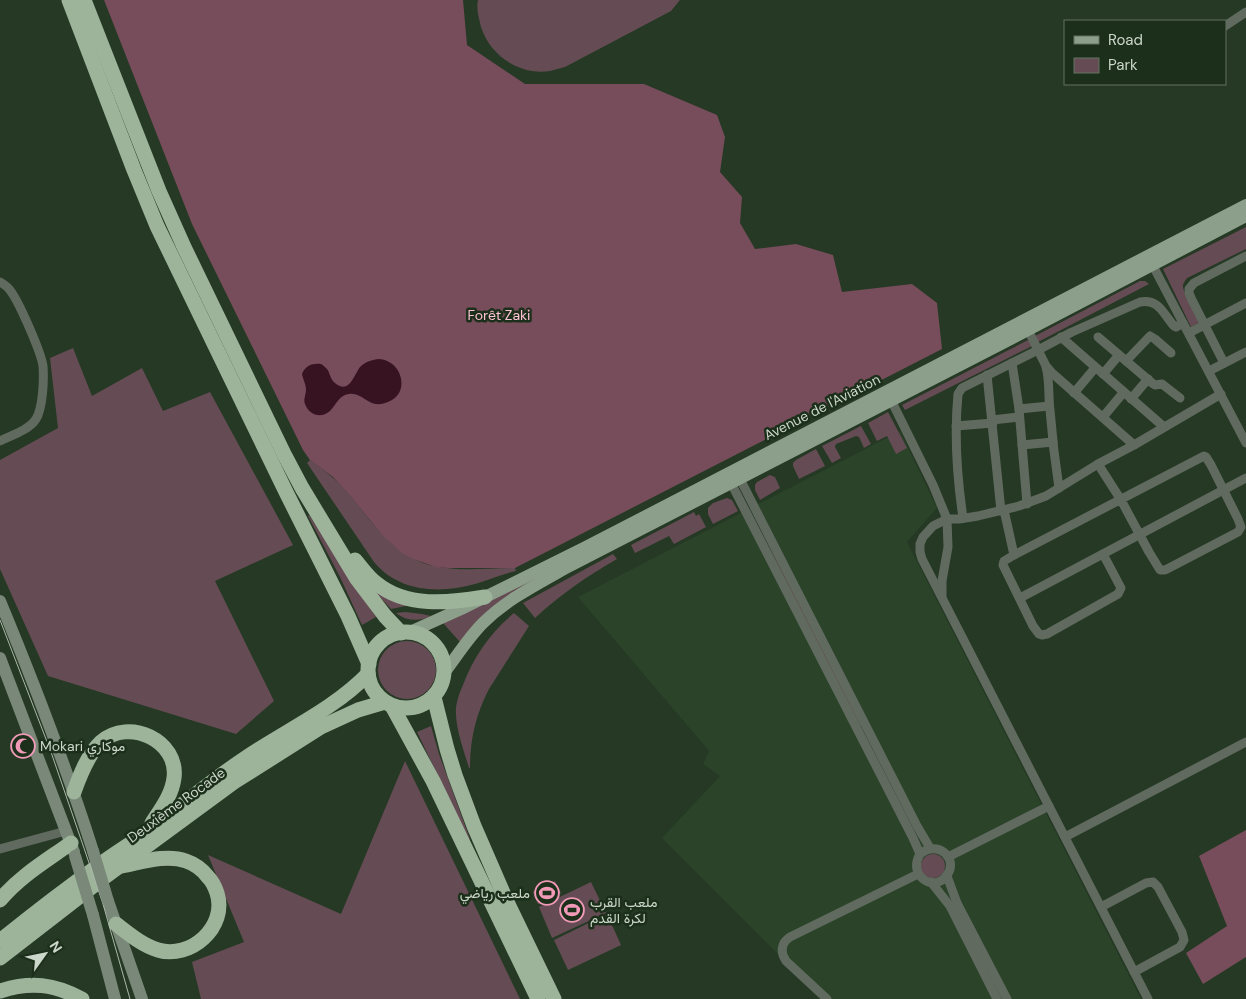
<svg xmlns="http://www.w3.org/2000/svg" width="1246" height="999" viewBox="0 0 1246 999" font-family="'DM Sans',Vazirmatn,sans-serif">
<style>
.built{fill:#2a4329}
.green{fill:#654c54}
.forest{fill:#774d5b}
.water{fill:#371321}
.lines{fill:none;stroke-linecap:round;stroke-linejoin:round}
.street{stroke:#606a5f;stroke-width:9}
.secondary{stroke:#798878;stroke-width:12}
.primary{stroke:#8c9f8a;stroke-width:12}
.highway{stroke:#9db49b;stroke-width:15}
.tram{stroke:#acb9ab;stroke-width:1}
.secondary-bridge{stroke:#798878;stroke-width:12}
.labels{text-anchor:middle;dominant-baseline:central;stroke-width:5;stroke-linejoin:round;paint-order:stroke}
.park-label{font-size:14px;fill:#fdc2d4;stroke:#1c2f1a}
.street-label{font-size:14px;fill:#cbd7ca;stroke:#1c2f1a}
.poi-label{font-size:14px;fill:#cbd7ca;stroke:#1c2f1a;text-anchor:start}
</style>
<rect width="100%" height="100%" fill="#253924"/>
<path class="built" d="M900,431l37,77 -30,34 234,457h-318l-161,-161 58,-62 -17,-12 6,-13 -131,-154z"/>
<g class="green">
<path d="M478,0h202l-9,11 -106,56c-5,1 -10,3 -15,4 -31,5 -60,-16 -69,-44 -2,-9 -5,-18 -3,-27z"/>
<path d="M1246,227v22l-59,29c-2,3 -3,4 -4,7 -1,7 13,30 17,37l-9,5 -28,-58z"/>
<path d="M1140,281h5l4,3 -111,58 -3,-6z"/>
<path d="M1028,340l4,6 -127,64 -3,-5z"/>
<path d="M73,348l19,48 50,-28 21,43 47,-19 83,153 -78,36 59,120 -38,33 -188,-58 -48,-107v-109l58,-32 -8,-70z"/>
<path d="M888,412l19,36 -11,6 -9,-18 -10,5 -9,-18z"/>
<path d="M861,426l10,18 -7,4 -5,-11 -3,-1 -20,8 -1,3 6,11 -9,5 -10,-17z"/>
<path d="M816,449l9,17 -26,13 -6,-13v-3l3,-3z"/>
<path d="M310,460c14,10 27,20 38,33 25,29 45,64 86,73 26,6 55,2 81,2l1,3c-15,3 -27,9 -41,13 -36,10 -76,8 -101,-22l-67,-99z"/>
<path d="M770,475l5,2 5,11 -20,12 -5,-10v-5l2,-3z"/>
<path d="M727,498l5,2 6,11 -25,13 -5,-10v-6l5,-5z"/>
<path d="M750,507l112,219 -2,1 -56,-109z"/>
<path d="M694,512l2,4 3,-2 7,13 -32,17 -5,-8 -34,17 -4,-8z"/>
<path d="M309,515l67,102 -14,8 -22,-48 -32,-61z"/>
<path d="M613,554l4,5c-30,17 -57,36 -82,59l-12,-15z"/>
<path d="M539,575l-79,67 -17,-19z"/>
<path d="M376,590l35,15 -20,4 -15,-16z"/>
<path d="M405,612l17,2 9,2c-12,6 -25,5 -35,-3z"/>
<path d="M514,613l15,13 -40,63c-13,25 -19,50 -19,79h-1c-5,-17 -12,-35 -13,-53 -1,-10 3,-21 7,-30 11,-29 27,-52 51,-72z"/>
<circle cx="407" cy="670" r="29"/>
<path d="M431,726l8,28 31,85 -1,1 -52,-108z"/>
<path d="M405,761l115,238h-319l-9,-37 52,-20 -36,-87 133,59z"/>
<circle cx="933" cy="866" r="12"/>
<path d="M555,881l6,12 -23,11 -5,-12z"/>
<path d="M591,882l15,31 -54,25 -13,-31z"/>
<path d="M607,914l14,31 -53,25 -14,-30z"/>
</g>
<g class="forest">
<path d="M104,0h359l4,45 58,39h119l73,31 8,22 -5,35 22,25 -2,26 15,26 41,-5 37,11 9,37 70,-8 25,19 5,46 -427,219h-67l-12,-1 -23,-8 -11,-6 -18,-16 -37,-45 -14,-15 -23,-17 -7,-10 -111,-226z"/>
<path d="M1246,830v127l-43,27 -17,-31 41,-27 -28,-70z"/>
</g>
<path class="water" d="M378,359c4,0 8,1 11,3 14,7 18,30 3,38 -24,13 -26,-8 -43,-6 -10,1 -13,11 -19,17 -9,8 -21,4 -25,-7 -2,-5 1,-9 1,-15 0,-4 -3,-10 -4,-15 3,-8 10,-11 19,-10 1,0 5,4 6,5 3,4 3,10 8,14 14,12 19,-8 25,-16 5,-5 11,-7 18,-8z"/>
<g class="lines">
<g class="street">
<path d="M1225,26l21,-14"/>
<path d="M1152,264l94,179"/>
<path d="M0,282c3,2 7,4 9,7 9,10 32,63 34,77 1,13 0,42 -7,53 -7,11 -24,16 -36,22"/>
<path d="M1028,330l18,36 6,7 82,72"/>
<path d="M1189,333l57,-30"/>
<path d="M1061,337l103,90"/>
<path d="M1098,337l54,46 3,2 7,-1 18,14"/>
<path d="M1126,361l24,-25 5,3 16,14"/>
<path d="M1012,363l7,46 8,95"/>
<path d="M1224,363l-32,-63 -3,-7v-4l5,-6 52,-27"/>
<path d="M1046,367c4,14 2,28 4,43 2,26 5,52 9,78"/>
<path d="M1209,371l37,-19"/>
<path d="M1103,374l16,-19"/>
<path d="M987,375l14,136"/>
<path d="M1074,393l21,-25"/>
<path d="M1131,399l17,-20"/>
<path d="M891,400l42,85 14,34 1,28 -6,34v16"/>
<path d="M1019,409l30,-3"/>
<path d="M1103,417l20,-24"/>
<path d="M992,420l27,-3"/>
<path d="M956,426l37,-3"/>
<path d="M1022,445l31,-3"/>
<path d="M1098,464l23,36 28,52 11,18h5l4,-2 69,-36 3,-5 -3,-8 -27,-54 -5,-8 -2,-1 -190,99 -10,6 -1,4 30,61 6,8 3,1 5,-1 71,-40 3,-6 -18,-34"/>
<path d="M738,475l179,351 13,22"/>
<path d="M729,479l184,359 7,16c-13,21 14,40 27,21 12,-16 -9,-36 -27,-21"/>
<path d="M1004,510l10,45"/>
<path d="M963,518c-6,-41 -9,-83 -5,-124l4,-6 76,-38 34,-18 68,-30c19,-4 24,13 34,24l2,1 7,-4"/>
<path d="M1020,598l226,-120"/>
<path d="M1065,837l181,-95"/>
<path d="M0,849l66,-18"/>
<path d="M948,857l101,-51"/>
<path d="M947,876l10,27 50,96"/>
<path d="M931,882l19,24 47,93"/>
<path d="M1101,907l45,-24 7,-1 5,5 24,45 2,8 -4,7 -46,25"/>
<path d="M827,999l-41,-38c-6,-9 -5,-18 4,-24l128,-63"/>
<path d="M1148,999l-226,-440 -2,-7v-8l3,-7 10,-11 14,-7h12l19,-3 41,-10 27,-10 52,-32 36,-19 87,-51"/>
</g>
<g class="secondary">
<path d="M0,601c34,82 66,165 93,250"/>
<path d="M0,658l74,194"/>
<path d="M108,901l34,98"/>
<path d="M93,915l22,84"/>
</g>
<g class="primary">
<path d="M410,632l51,-23 125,-62 660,-342"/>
<path d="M444,673c13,-17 24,-35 39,-50 23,-23 53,-38 81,-54l464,-239 218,-114"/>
</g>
<g class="highway">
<path d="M69,0l65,170 23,56 129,266 62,124 21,48"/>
<path d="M84,0l75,191 25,56 100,207 18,34 55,91 28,37 16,17"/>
<path d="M355,560c7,8 13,17 21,23 30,25 73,20 109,14"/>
<circle cx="406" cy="670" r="38"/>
<path d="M434,697l13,52 8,26 19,51 33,76 47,97"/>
<path d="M392,706l41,75 105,218"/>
<path d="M74,792c6,-17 14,-38 27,-50 28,-25 78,-1 73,36 -2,17 -13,31 -22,45"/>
<path d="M0,900c20,-24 46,-39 71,-57"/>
<path d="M116,924c13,10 26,21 42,26 32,10 70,-23 59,-57 -2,-6 -5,-12 -9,-16 -6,-8 -13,-13 -22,-16 -20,-7 -43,1 -64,5"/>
<path d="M0,941c33,-27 67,-53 102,-78 15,-11 30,-20 44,-30 34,-26 66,-53 101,-76 40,-27 87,-48 121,-83"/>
<path d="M0,958l102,-79 132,-97 87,-55 37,-17 27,-8"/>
<path d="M0,991c31,-10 54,-7 82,8"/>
</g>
<path class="tram" d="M0,620l51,132 35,102 17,50 27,95"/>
<g class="secondary-bridge">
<path d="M93,851l15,50"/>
<path d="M75,856l18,59"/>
</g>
</g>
<defs>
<g id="mosque-ring" transform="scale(1.25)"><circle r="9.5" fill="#1c2f1a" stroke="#f09ab7" stroke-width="1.5"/><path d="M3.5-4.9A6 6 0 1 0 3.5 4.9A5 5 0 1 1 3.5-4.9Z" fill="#f09ab7"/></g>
<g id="stadium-ring" transform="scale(1.25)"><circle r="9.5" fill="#1c2f1a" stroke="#f09ab7" stroke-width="1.5"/><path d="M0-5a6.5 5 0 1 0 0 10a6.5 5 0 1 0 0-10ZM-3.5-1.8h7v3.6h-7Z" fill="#f09ab7"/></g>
</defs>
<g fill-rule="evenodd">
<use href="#mosque-ring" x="23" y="746"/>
<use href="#stadium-ring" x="547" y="893"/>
<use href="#stadium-ring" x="572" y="910"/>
</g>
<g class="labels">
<g class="park-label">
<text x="499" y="315">Forêt Zaki</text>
</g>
<g class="street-label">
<text transform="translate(822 407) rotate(-27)">Avenue de l'Aviation</text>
<text transform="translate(176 805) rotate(-36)">Deuxième Rocade</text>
</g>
<g class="poi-label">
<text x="40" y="746">Mokari موكاري</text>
<text x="530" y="893" text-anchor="end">ملعب رياضي</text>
<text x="590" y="902">ملعب القرب<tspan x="590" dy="16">لكرة القدم</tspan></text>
</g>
</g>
<rect x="1064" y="20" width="162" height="65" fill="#1c2f1a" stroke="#627260"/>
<rect x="1074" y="36" width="25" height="8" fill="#8c9f8a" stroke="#627260"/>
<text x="1108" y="45" font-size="15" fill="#cbd7ca">Road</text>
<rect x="1074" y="58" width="25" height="15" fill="#654c54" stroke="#627260"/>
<text x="1108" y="70" font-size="15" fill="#cbd7ca">Park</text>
<g transform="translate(45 954) rotate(57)" stroke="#1c2f1a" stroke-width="4" paint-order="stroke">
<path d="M0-4L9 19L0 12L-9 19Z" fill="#cbd7ca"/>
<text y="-8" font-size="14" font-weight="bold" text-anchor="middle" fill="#cbd7ca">N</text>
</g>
</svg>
